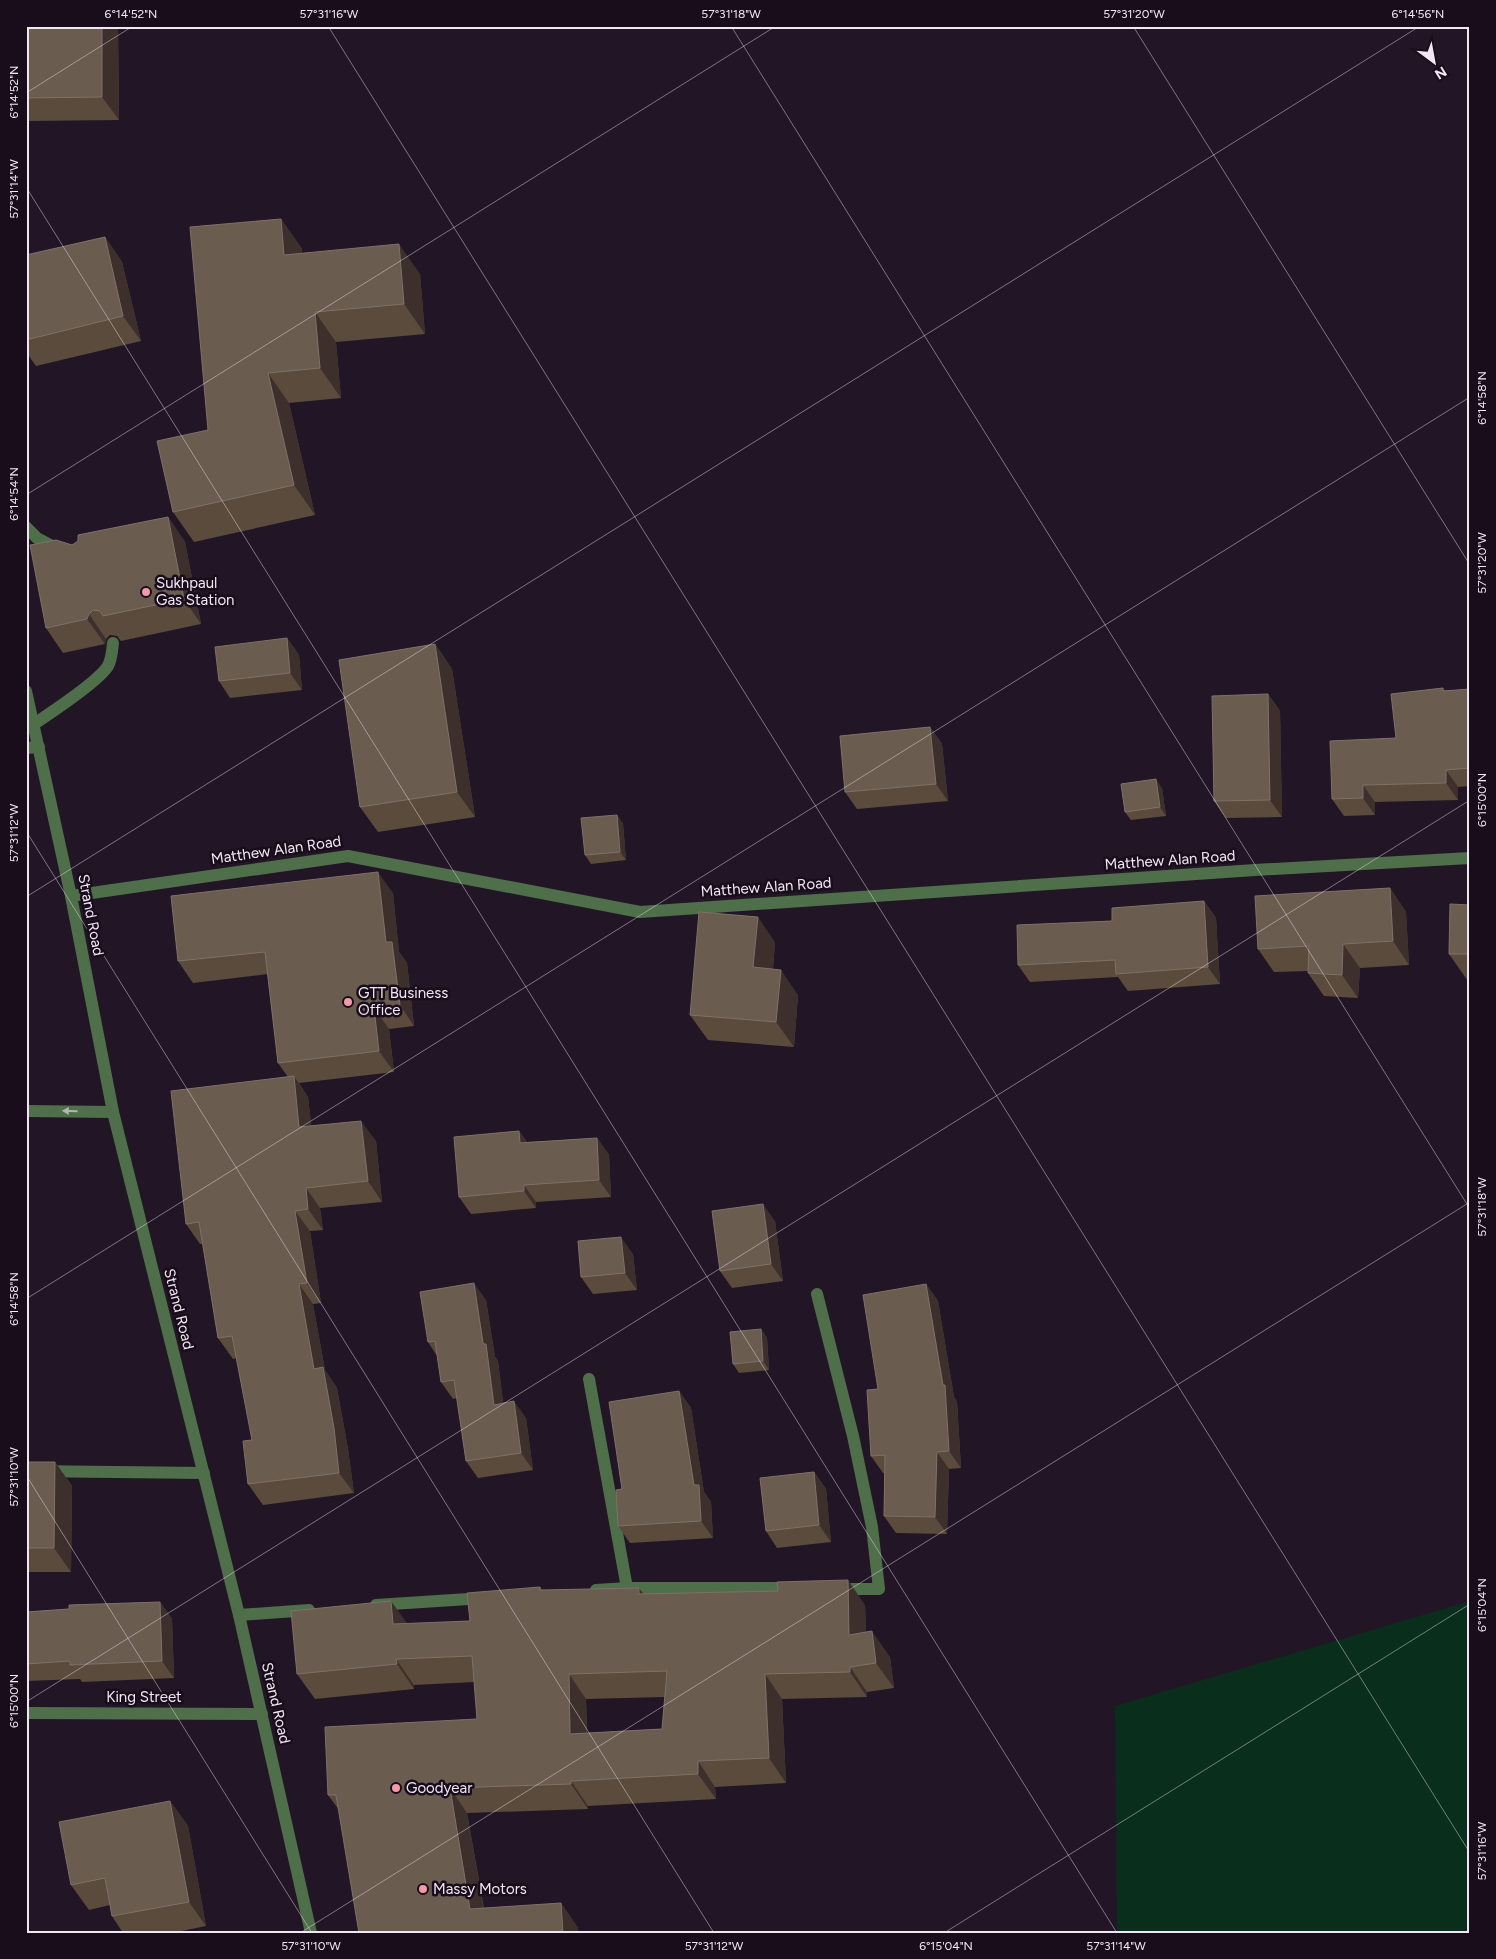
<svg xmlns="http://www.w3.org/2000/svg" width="1496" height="1959" viewBox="0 0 1496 1959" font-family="Figtree,sans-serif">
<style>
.green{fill:#092e1c}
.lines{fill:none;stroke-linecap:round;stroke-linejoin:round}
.service{stroke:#4f6f4a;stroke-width:12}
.minor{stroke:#4f6f4a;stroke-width:12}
.tertiary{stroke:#4f6f4a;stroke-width:12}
.wall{fill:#5a4b3c;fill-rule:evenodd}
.shaded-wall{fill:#3d2f2b}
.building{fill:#6a5c4f;stroke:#7f7169;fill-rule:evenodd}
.oneway{fill:#b0b7af}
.ticks{fill:none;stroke:#f0e7f3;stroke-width:1;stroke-opacity:0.45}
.poi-dot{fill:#f49aa6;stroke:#190d1c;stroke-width:2}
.labels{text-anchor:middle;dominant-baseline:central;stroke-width:5;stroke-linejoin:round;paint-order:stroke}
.poi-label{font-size:15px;fill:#f0e7f3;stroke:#190d1c;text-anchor:start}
.street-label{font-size:15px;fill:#f0e7f3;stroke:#190d1c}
.neatline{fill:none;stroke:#f0e7f3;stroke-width:2}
.ticks-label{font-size:12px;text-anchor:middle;fill:#f0e7f3}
</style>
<rect width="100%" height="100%" fill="#221626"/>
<path class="green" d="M1470,1601v332h-353l-2,-227z"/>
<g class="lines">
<g class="service">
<path d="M26,527l11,11 21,11"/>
<path d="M34,724c18,-12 64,-42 74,-58 4,-8 4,-15 5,-23"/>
<path d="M589,1379l38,209"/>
<path d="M26,1471l178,2"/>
</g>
<g class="minor">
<path d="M26,748l13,-1"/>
<path d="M26,1111l87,1"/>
<path d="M817,1294l36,142 19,91 7,62h-41"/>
<path d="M596,1590l31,-2h166"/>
<path d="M376,1605l108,-7"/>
<path d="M239,1615l70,-5"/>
<path d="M26,1713l236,1"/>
</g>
<g class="tertiary">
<path d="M26,691l45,205 42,216 126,503 72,318"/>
<path d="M71,896l277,-40 292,56 615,-42 215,-12"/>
</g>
</g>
<g class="wall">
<path d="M26,26h92l1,94 -93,1z"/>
<path d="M281,219l21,30v4l118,21 5,60 -89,8 5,56 -52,5 26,112 -121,27 -21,-30 35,-82z"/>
<path d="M105,237l17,25 19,79 -105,25 -10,-14v-97z"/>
<path d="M168,517l17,25 16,82 -80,17 -4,-5 -7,-1 -4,4 -1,5 -42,9 -17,-25 26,-83z"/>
<path d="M287,638l12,17 3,35 -72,8 -11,-17z"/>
<path d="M435,644l17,25 23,148 -97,15 -18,-25z"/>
<path d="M1443,688l2,3 25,-2v97l-12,1v13l-83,2v13l-31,1 -12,-17 64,-61z"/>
<path d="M1268,694l12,17 2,106 -56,1 -12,-17z"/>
<path d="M930,727l12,17 6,57 -91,8 -12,-17z"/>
<path d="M1162,788l4,28 -35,4 -6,-8z"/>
<path d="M617,815l6,9 3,36 -35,4 -6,-9z"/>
<path d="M1390,888l16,24 3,53 -49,3 -2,30 -34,-2 -16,-23v-2l-34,1 -16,-23z"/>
<path d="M393,893l6,59 8,11 7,63 -25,3 5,43 -95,11 9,14 3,29 65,15 6,61 -62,6 3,22 -13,1 11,72 -8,1 12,66 12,18 11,61 6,44 -91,12 -15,-21 4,-44 -15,-82 -4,1 -15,-21 -15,-94h-3l-14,-20 102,-147 -10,-14 -10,-89 -75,9 -15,-22z"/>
<path d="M1204,901l12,17 4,66 -92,7 -10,-14 -88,5 -12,-17 94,-44z"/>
<path d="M1470,905v79l-21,-30z"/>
<path d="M775,942l-2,27 25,26 -4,52 -86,-7 -18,-25z"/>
<path d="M519,1131l8,11 70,-4 12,17 2,42 -75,5v6l-65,6 -12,-17z"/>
<path d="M775,1221l8,60 -51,7 -12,-17z"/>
<path d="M633,1254l4,36 -44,4 -12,-17z"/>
<path d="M926,1284l12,17 16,96 3,5 4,66 -12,1 -2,65 -51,-1 -12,-17v-43h-1l-12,-17 7,-67z"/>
<path d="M486,1300l9,57 3,4 5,42 23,15 7,52 -55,8 -12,-17 -9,-63 -4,1 -12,-17 -4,-26 -9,-14z"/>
<path d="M761,1329l6,9 2,32 -30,3 -6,-9z"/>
<path d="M679,1391l12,17 13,84 7,10 2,36 -83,5 -12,-17 4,-37z"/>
<path d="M26,1462h29l17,24 -1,86h-45z"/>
<path d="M814,1472l12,17 5,53 -54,6 -11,-17z"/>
<path d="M540,1587l2,3 101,4 222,11 1,27 24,25 4,31 -27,4v5l-85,2 4,84 -71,4 1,12 -128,7v3l-121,4 17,95 77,-5 17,25 -219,5 -20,-123 -11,-15 149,-76 -3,-37 -60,3v4l-99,10 -18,-25 110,-50 63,-3zM665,1697l-3,32 -75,4 -1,-34z"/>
<path d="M160,1602l12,17 2,59 -92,4 -2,-3 -54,2v-69l43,-3z"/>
<path d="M170,1801l18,25 18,100 -34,7h-49l-11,-17 -2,-11 -21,5 -18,-25z"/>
</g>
<g class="shaded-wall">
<path d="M102,26h16l1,94 -17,-23z"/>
<path d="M281,219l21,30 3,36 -21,-30z"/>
<path d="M105,237l17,25 19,79 -18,-25z"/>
<path d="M399,244l21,30 5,60 -21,-30z"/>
<path d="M315,312l21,30 5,56 -21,-30z"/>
<path d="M268,373l21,30 26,112 -21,-30z"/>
<path d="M168,517l17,25 16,82 -17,-25z"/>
<path d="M89,614l17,25 -1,5 -18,-25z"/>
<path d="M287,638l12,17 3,35 -12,-17z"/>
<path d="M435,644l17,25 23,148 -18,-25z"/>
<path d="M1268,694l12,17 2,106 -12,-17z"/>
<path d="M930,727l12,17 6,57 -12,-17z"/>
<path d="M1446,770l12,17v13l-12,-17z"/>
<path d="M1156,779l6,9 4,28 -6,-9z"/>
<path d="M1363,785l12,17v13l-12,-17z"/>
<path d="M617,815l6,9 3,36 -6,-8z"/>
<path d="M378,872l15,21 6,59 8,11 7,63 -14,-21 -14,-63z"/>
<path d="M1390,888l16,24 3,53 -16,-24z"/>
<path d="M1204,901l12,17 4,66 -12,-17z"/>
<path d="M758,917l17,25 -4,50 -18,-25z"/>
<path d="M1343,944l17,24 -2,30 -16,-23z"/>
<path d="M781,970l17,25 -4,52 -18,-25z"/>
<path d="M374,1008l15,21 5,43 -15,-21z"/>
<path d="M294,1076l14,21 6,51 -15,-21z"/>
<path d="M361,1121l15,20 6,61 -14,-21z"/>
<path d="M519,1131l12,17 -11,-5z"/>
<path d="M597,1138l12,17 2,42 -12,-17z"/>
<path d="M524,1185l12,17v6l-12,-17z"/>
<path d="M306,1188l14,20 3,22 -15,-21z"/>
<path d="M763,1204l12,17 8,60 -12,-17z"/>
<path d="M26,1211l1,1 -1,15z"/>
<path d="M295,1211l15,20 11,72 -14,-20z"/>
<path d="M621,1237l12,17 4,36 -12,-17z"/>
<path d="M474,1283l12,17 9,57 3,4 8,61 -12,-17z"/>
<path d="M299,1284l14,20 12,66 12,18 11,61 6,44 -15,-20 -25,-104z"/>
<path d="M926,1284l12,17 16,96 3,5 4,66 -12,-17 -6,-66z"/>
<path d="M761,1329l6,9 2,32 -6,-9z"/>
<path d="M679,1391l12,17 13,84 7,10 2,36 -12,-17 -7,-36z"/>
<path d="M514,1401l12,17 7,52 -12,-17z"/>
<path d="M937,1452l12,17 -2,65 -12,-17z"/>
<path d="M55,1462l17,24 -1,86 -17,-24z"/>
<path d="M814,1472l12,17 5,53 -12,-17z"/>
<path d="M848,1580l17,25 2,55 -18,-25z"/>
<path d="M639,1588l18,25 -18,-19z"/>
<path d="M391,1601l18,25 -16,-2z"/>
<path d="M160,1602l12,17 2,59 -12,-17z"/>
<path d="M872,1631l18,26 4,31 -18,-25z"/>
<path d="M396,1659l18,26v4l-17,-25z"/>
<path d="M850,1667l17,25v5l-17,-25z"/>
<path d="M569,1674l17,25 1,60 -17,-25z"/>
<path d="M765,1674l17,25 4,84 -17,-25z"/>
<path d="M698,1761l17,26 1,12 -18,-25z"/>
<path d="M571,1781l17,25v3l-17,-25z"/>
<path d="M450,1788l17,25 21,120 -18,-24z"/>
<path d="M170,1801l18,25 18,100 -17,-24z"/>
<path d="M561,1903l17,25 1,5h-16z"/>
</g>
<g class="building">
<path d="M26,26h76v71l-76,1z"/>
<path d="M281,219l3,36 115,-11 5,60 -89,8 5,56 -52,5 26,112 -121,27 -16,-71 51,-11 -18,-203z"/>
<path d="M105,237l18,79 -97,24v-85z"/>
<path d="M168,517l16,82 -81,17 -3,-5 -7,-1 -4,4 -2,5 -41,9 -16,-83 26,-5 16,5 6,-4v-6z"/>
<path d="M287,638l3,35 -71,8 -4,-34z"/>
<path d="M435,644l22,148 -97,15 -21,-147z"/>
<path d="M1443,688v3l27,-2v79l-24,2v13l-83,2v13l-31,1 -2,-58 66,-3 -5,-44z"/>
<path d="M1268,694l2,106 -56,1 -2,-105z"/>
<path d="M930,727l6,57 -91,8 -5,-56z"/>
<path d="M1156,779l4,28 -35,5 -4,-28z"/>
<path d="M617,815l3,37 -35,3 -4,-37z"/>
<path d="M378,872l8,70h6l8,63 -26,3 5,43 -101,12 -13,-111 -87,9 -7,-65z"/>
<path d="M1390,888l3,53 -50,3 -1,31 -34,-2 1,-27 -51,3 -3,-53z"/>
<path d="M1204,901l4,66 -92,7 -1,-14 -97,5 -1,-40 95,-4v-13z"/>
<path d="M1450,904l20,1v49h-21z"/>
<path d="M699,912l59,5 -5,50 28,3 -5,52 -86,-7z"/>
<path d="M294,1076l5,51 62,-6 7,60 -62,7 2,21 -13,2 12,72 -8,1 15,85 9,-2 11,61 5,45 -91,11 -5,-43 9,-1 -20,-104 -14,2 -19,-116 -13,2 -15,-133z"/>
<path d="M519,1131l1,12 77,-5 2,42 -75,5v6l-65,6 -5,-60z"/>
<path d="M763,1204l8,60 -51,7 -8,-60z"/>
<path d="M621,1237l4,36 -44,4 -3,-36z"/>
<path d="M474,1283l9,61h3l8,61 20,-4 7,52 -55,8 -12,-81 -13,2 -6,-41 -7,1 -8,-50z"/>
<path d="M926,1284l17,101h2l4,66 -12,1 -2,65 -51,-1 1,-61 -14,1 -4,-66 11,-1 -15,-94z"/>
<path d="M761,1329l2,32 -30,3 -3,-32z"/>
<path d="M679,1391l15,94h5l2,36 -83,5 -2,-36 6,-1 -13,-87z"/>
<path d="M26,1462h29l-1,86h-28z"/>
<path d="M814,1472l5,53 -53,6 -6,-53z"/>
<path d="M848,1580l1,55 23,-4 4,32 -26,4v5l-85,2 4,84 -71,3v13l-127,7v3l-121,4 20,121 91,-6 2,30h-204l-23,-138h-8l-3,-68 152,-8 -5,-63 -76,3 1,5 -100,10 -6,-63 100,-10 2,23 77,-3 -3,-28 73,-6v3l99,-2v6l139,-3 -1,-9zM667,1671l-5,58 -92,5 -1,-60z"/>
<path d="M160,1602l2,59 -92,4v-4l-44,3v-52l43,-3v-4z"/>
<path d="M170,1801l19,101 -77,14 -7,-38 -34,7 -12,-63z"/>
</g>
<defs><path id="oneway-solid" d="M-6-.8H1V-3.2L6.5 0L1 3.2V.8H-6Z" transform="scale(1.25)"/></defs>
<use class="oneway" href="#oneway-solid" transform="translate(70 1111) rotate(-179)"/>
<path class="ticks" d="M328,26l1142,1827M731,26l739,1183M1133,26l337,539M26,93l107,-67M26,187l1091,1746M26,495l750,-469M26,831l688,1102M26,897l1394,-871M26,1299l1444,-902M26,1475l286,458M26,1702l1444,-902M300,1933l1170,-731M944,1933l526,-329"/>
<g class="poi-dot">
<circle cx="146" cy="592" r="5"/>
<circle cx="348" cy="1002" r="5"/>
<circle cx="396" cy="1788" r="5"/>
<circle cx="423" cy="1889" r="5"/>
</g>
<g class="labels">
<g class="poi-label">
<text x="156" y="583">Sukhpaul<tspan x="156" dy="17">Gas Station</tspan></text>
<text x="358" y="993">GTT Business<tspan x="358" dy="17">Office</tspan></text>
<text x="406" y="1788">Goodyear</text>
<text x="433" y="1889">Massy Motors</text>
</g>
<g class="street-label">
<text transform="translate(276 850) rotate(-8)">Matthew Alan Road</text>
<text transform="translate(1170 860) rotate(-4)">Matthew Alan Road</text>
<text transform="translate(766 887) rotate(-4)">Matthew Alan Road</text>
<text transform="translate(91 915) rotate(79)">Strand Road</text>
<text transform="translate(179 1309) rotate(76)">Strand Road</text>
<text x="144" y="1697">King Street</text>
<text transform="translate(276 1703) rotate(77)">Strand Road</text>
</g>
</g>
<rect width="1496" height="1959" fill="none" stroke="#190d1c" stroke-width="55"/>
<g transform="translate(1434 62) rotate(148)" stroke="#190d1c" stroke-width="4" paint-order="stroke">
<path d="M0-4L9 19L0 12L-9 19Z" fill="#f0e7f3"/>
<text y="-8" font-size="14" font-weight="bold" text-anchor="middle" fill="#f0e7f3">N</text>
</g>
<rect x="28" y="28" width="1440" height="1904" class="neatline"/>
<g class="ticks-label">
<text x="131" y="18">6°14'52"N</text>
<text x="329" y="18">57°31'16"W</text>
<text x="731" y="18">57°31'18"W</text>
<text x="1134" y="18">57°31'20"W</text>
<text x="1418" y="18">6°14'56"N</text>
<text transform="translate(14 92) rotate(-90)" y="4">6°14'52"N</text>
<text transform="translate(14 189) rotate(-90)" y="4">57°31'14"W</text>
<text transform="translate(1482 398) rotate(-90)" y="4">6°14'58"N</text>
<text transform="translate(14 494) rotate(-90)" y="4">6°14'54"N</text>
<text transform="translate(1482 563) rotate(-90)" y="4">57°31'20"W</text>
<text transform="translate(1482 800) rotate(-90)" y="4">6°15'00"N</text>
<text transform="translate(14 833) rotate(-90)" y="4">57°31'12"W</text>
<text transform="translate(1482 1207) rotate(-90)" y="4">57°31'18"W</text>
<text transform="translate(14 1299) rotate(-90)" y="4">6°14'58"N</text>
<text transform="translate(14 1477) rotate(-90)" y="4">57°31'10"W</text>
<text transform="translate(1482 1605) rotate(-90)" y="4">6°15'04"N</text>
<text transform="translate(14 1701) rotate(-90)" y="4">6°15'00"N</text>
<text transform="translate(1482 1851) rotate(-90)" y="4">57°31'16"W</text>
<text x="311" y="1950">57°31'10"W</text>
<text x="714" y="1950">57°31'12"W</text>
<text x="946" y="1950">6°15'04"N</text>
<text x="1116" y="1950">57°31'14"W</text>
</g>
</svg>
